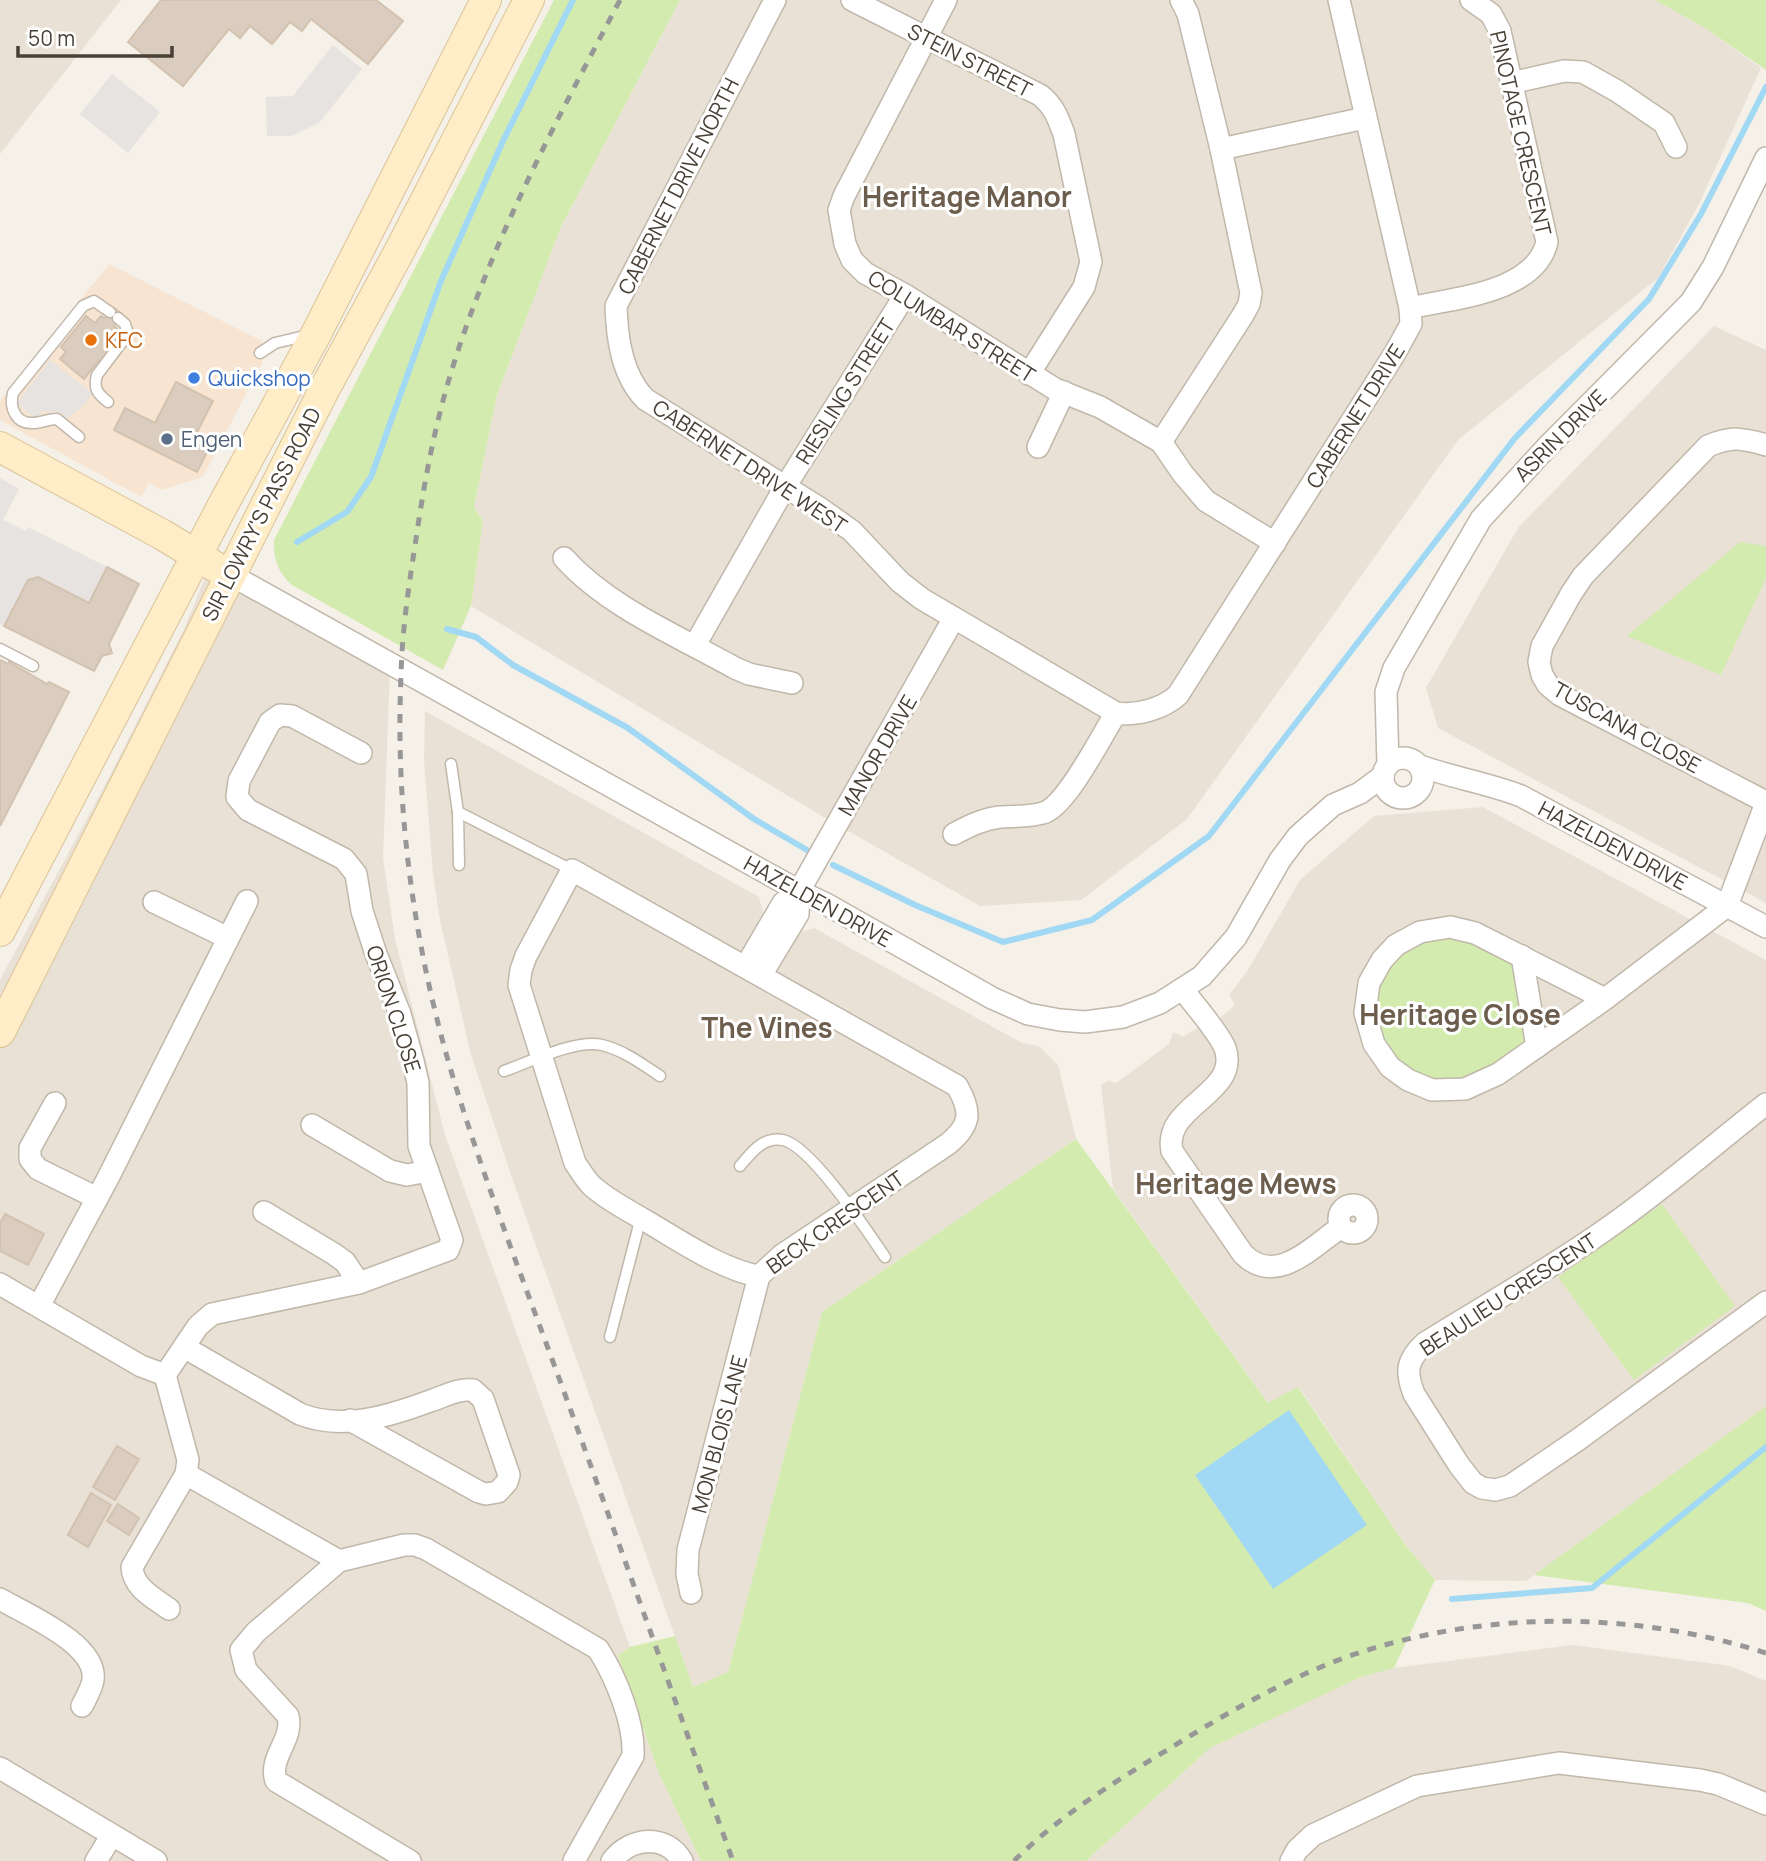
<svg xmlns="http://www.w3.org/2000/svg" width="1766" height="1861" viewBox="0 0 1766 1861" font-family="Manrope,sans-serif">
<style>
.residential{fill:#e9e1d5}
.commercial{fill:#f7e5d2}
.green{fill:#d4ebaf}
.parking{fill:#e6e3e0}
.water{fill:#a1d8f4}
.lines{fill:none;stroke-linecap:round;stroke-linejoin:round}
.stream{stroke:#a1d8f4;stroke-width:6}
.building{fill:#dacdbf;stroke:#d2c2af;stroke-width:2}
.lane-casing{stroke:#c1b7aa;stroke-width:13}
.street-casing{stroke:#c1b7aa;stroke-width:24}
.secondary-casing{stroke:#dac397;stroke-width:32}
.lane{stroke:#fff;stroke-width:10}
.street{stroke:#fff;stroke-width:21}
.secondary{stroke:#ffedc7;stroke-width:30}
.rail{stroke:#979797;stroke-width:5;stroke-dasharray:9 9;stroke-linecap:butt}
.food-dot{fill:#e8710a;stroke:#fff;stroke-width:2.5}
.shop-dot{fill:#3f7fe0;stroke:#fff;stroke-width:2.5}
.service-dot{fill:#5c6f8a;stroke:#fff;stroke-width:2.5}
.labels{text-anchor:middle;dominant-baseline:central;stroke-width:6;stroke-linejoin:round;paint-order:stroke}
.street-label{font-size:21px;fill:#484036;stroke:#fff}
.food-label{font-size:21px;fill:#c56008;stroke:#fff;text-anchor:start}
.shop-label{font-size:21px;fill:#366cbe;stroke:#fff;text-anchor:start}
.service-label{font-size:21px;fill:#4e5e75;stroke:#fff;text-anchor:start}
.district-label{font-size:28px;font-weight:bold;fill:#6c5d4d;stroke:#fff}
</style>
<rect width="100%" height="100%" fill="#f5f0e8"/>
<g class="residential">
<path d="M0,0h121l-121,154z"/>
<path d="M680,0h975l50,28 56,40 -62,136 -41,74 -200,162 -271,379 -106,81 -101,6 -153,-87 -356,-213 12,-85 -9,-14 23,-112 64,-168z"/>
<path d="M1714,326l52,24v553l-328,-175 -12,-40 92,-160z"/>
<path d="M210,565l180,101 -7,192 12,81 50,196 185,512 -12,8 42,121 41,85h-701v-881l105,-195 80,-158z"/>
<path d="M425,711l334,186 6,22 28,15 21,-6 208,115 17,3 19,19 18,74 -254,173 -94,360 -35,15 -181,-509 -41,-123 -31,-135 -7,-46 -9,-114z"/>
<path d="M1483,807l283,153v446l-240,175 -91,-1 -31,-37 -105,-156 -30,17 -156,-215 -12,-104 7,-4 8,2 53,-39 4,-12 10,5 12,-8 24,-10 16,-14 -6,-10 19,-25 52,-90 74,-64z"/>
<path d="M1573,1645l157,21 36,15v180h-680l124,-113 119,-57 32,-14 33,-9z"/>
</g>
<path class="commercial" d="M109,264l153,77v22l-59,114 -41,13 -13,-7 -8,14 -141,-77v-19z"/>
<g class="green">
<path d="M554,0h126l-119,227 -64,168 -23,112 9,14 -12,85 -28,64 -151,-85c-14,-12 -19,-26 -18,-45z"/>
<path d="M1655,0h111v70l-61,-42z"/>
<path d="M1740,542l26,4v32l-45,97 -94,-39z"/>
<path d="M1429,923l91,24 13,93 -63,44 -38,3 -38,-20 -22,-31 6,-82z"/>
<path d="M1076,1139l192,264 30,-16 106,156 31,37 -41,88 -33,9 -151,71 -124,113h-385l-41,-85 -42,-121 12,-8 45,-11 18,51 35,-15 94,-360z"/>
<path d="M1662,1204l73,102 -101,74 -76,-103z"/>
<path d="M1766,1406v205l-18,-8 -214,-28z"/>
</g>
<g class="parking">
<path d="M333,45l29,24 -43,54 -28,13h-24l-1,-39 27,-1z"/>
<path d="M112,74l48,38 -32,41 -48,-39z"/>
<path d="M50,360l43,34 -10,12 -16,13 -5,-6 -20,-2 -7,7 -18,-15z"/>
<path d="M0,478l19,11 -16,31 23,11 2,-4 79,40 -18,36 -51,-26 -10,3 -24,46 -4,-2z"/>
</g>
<path class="water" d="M1289,1410l78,115 -94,64 -78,-114z"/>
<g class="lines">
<g class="stream">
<path d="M297,542l50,-30 24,-35 70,-196 62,-140 70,-141"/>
<path d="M447,629l29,8 37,28 115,63 126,91 53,31"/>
<path d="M833,865l82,40 88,37 89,-22 117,-84 306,-398 134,-139 52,-85 65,-127"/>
<path d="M1452,1599l140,-11 174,-141"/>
</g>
</g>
<g class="building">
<path d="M161,0h215l27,21 -35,43 -57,-45 -9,12 -12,-9 -18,22 -22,-18 -10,12 -11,-9 -46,57 -55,-44z"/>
<path d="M114,308l7,5 -7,13 7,6 -15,18 3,3 -7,8 -3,-1 -15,19 -24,-20 6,-7 -5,-5 25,-31 9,7 6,-7 3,2 3,-2z"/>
<path d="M176,382l37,19 -21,41 16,8 -11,22 -83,-42 11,-22 30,15z"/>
<path d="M107,567l32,17 -30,60 3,9 -10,3 -8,15 -90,-45 24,-46 10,-3 51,26z"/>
<path d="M0,660l8,4 1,-2 38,22 2,-2 20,10 -69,134z"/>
<path d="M5,1214l39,20 -16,31 -28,-14v-28z"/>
<path d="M117,1446l22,13 -24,41 -22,-13z"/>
<path d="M91,1493l20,12 -23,42 -20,-12z"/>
<path d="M118,1504l21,14 -10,17 -22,-14z"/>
</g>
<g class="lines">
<g class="lane-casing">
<g id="lane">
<path d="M260,353l15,-10 34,-8"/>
<path d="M108,402c-10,-8 -15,-13 -11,-27l31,-41 -3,-10 -7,-6"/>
<path d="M79,437l-22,-18c-9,0 -16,4 -24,4 -17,1 -24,-15 -20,-30l70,-87 11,-5 16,11"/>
<path d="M0,649l33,17"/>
<path d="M451,764l7,48 114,58"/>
<path d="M458,812l1,53"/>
<path d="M504,1071c26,-9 71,-32 98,-26 21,5 40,19 58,31"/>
<path d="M740,1166c11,-13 23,-30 43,-26 28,6 85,92 102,117"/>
<path d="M610,1337l31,-120"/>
</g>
</g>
<g class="street-casing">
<g id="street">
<path d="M775,0l-159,306c1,33 6,69 29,93l176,110 31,22 48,51 22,17 194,114c20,3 47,-4 62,-18l217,-342 16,-29 -1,-16 -71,-308"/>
<path d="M852,0l188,95c14,11 18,23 24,39l27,128 -7,25 -55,87"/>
<path d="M946,0l-102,196 -5,14 6,34 7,16 13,13 40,22 150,94 45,18 61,35 22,32 23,27 69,42"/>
<path d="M1511,83l53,-12 19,1 34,19 47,32 12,24"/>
<path d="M1221,149l144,-31"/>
<path d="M1410,308c43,-10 125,-15 137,-66l-47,-211 -9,-17 -20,-14"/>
<path d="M1161,442l82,-127 6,-11 2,-11 -30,-144 -33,-135 -7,-14"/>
<path d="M1766,445c-24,-7 -34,-9 -58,1l-125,130 -12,18 -29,52 -3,16 3,13 6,10 12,10 206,107"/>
<path d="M1038,447l26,-55"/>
<path d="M564,558c44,49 114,78 171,110l14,6 43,9"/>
<path d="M231,575l568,316 27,13 166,94 36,16 32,6 25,2 38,-5 37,-14 42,-27 34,-39 44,-77 18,-24 35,-31 27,-12 23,-17"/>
<path d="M695,645l90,-158 120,-192"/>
<circle cx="1403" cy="778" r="20"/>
<path d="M1388,765l-2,-73 8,-24 87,-149 65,-71 145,-146 22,-35 53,-109"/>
<path d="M1420,766c34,12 68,17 101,30l245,131"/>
<path d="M954,834c15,-8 29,-15 46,-17 14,-1 29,0 43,-4 23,-6 59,-78 73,-100"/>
<path d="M572,870l385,216c15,26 14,39 -9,58l-166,111 -23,21c-37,-6 -80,-36 -113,-55 -18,-11 -39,-21 -55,-36 -6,-6 -11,-15 -16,-22l-56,-178 2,-15 5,-14z"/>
<path d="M154,902l74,36"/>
<path d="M1522,956l15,91"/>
<path d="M746,966l37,-63 16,-12 155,-273"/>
<path d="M761,975l37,-61 1,-23"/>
<path d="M1183,990c11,14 36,43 42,58 16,46 -63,57 -53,103l71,103c33,33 69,-7 98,-27"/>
<path d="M1605,999l-130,-66 -25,-6 -30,5 -24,13 -14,15 -13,23 -4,30 9,31 16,23 18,13 24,10 33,-1 33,-15 107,-75 122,-93 39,-103"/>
<path d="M55,1103l-25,45v11l8,10 59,29"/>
<path d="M1766,1104c-55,43 -107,89 -164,128 -57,40 -118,74 -177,111 -18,17 -20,28 -11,51l45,71 14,18 9,5 13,2 15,-4 69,-47 187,-137"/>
<path d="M312,1125l78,46 17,4 21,-4"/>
<circle cx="1353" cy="1219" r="14"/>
<path d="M264,1212l70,42 11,8 14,21"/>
<path d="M0,1284l141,82 24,9 33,-49 14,-12 147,-31 89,-33 4,-10 -33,-94 -1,-63 -5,-22 -13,-47 -24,-60 -14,-43 -6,-37 -12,-15 -96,-49 -11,-13 2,-16 31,-59 10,-7 12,1 69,37"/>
<path d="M39,1306l69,-128 139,-277"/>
<path d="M184,1347l116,67c42,17 90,2 130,-13 13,-4 28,-13 43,-11l10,9 26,76 -2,7 -9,10 -12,2 -7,-2 -129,-72"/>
<path d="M165,1375l23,85 -2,14 -54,93c1,21 22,31 37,42"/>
<path d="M186,1474l153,87"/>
<path d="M691,1593l-4,-19 1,-24 71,-274"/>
<path d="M0,1599c25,15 98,45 93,81 -1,8 -7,18 -11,26"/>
<path d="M0,1768l156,93"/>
<path d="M96,1861l16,-26"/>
<path d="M410,1861l-134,-80c-8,-24 18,-41 12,-65l-42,-46 -5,-20 15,-18 83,-71 65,-16h11l11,4 172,100c18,28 37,75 35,107l-59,105"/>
<path d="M612,1861c18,-24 54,-28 70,0"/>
<path d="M1291,1861l6,-11 16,-15 104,-49 142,-23 141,17 18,4 48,20"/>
</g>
</g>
<g class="secondary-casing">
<g id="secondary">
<path d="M0,447l163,88 51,31"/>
<path d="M0,931l224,-428 92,-169 170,-334"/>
<path d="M0,1032l324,-642 76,-140 129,-250"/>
</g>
</g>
<use href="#lane" class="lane"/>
<use href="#street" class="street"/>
<use href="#secondary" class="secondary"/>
<g class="rail">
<path d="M620,0c-64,122 -130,243 -170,376 -16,53 -26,108 -34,163 -7,45 -14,91 -15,137 -6,134 13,270 51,398 32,106 73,211 111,315 57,157 113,315 170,472"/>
<path d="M1014,1861c46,-46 102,-80 158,-114 58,-36 119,-71 183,-93 133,-44 278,-43 411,-1"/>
</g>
</g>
<circle class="food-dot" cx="91" cy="340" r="7"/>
<circle class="shop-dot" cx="194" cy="378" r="7"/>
<circle class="service-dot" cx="167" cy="439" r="7"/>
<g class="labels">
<g class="street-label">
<text transform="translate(970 60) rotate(27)">STEIN STREET</text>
<text transform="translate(1521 133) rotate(77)">PINOTAGE CRESCENT</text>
<text transform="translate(678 186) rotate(-63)">CABERNET DRIVE NORTH</text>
<text transform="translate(952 326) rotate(32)">COLUMBAR STREET</text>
<text transform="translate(845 391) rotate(-58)">RIESLING STREET</text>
<text transform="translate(1355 416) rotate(-58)">CABERNET DRIVE</text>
<text transform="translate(1560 435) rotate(-45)">ASRIN DRIVE</text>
<text transform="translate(750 466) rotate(33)">CABERNET DRIVE WEST</text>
<text transform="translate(261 514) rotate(-63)">SIR LOWRY'S PASS ROAD</text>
<text transform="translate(1627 727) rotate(29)">TUSCANA CLOSE</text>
<text transform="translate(877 755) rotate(-60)">MANOR DRIVE</text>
<text transform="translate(1613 845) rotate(28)">HAZELDEN DRIVE</text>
<text transform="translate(818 901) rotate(29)">HAZELDEN DRIVE</text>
<text transform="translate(394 1009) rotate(72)">ORION CLOSE</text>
<text transform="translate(835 1222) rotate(-35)">BECK CRESCENT</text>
<text transform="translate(1508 1294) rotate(-33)">BEAULIEU CRESCENT</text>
<text transform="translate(719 1434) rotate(-75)">MON BLOIS LANE</text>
</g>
<g class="food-label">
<text x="105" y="340">KFC</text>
</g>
<g class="shop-label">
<text x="208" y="378">Quickshop</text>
</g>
<g class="service-label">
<text x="181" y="439">Engen</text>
</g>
<g class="district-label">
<text x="967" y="196">Heritage Manor</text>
<text x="1460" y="1014">Heritage Close</text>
<text x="767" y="1027">The Vines</text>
<text x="1236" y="1183">Heritage Mews</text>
</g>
</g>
<path d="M18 46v10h154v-10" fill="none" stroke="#484036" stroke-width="3.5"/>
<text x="28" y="46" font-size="21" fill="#484036" stroke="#ffffff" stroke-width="5" paint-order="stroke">50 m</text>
</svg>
